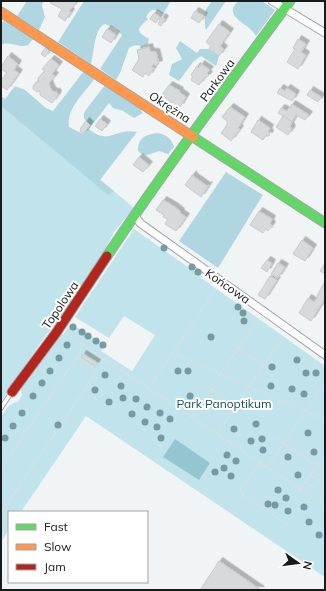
<svg xmlns="http://www.w3.org/2000/svg" width="326" height="591" viewBox="0 0 326 591" font-family="Mulish,sans-serif">
<style>
.green{fill:#c1e4ec}
.forest{fill:#b0d7e1}
.water{fill:#94c6d2}
.building{fill:#d7dadb;stroke:#c8cbcb;filter:url(#shadow)}
.lines{fill:none;stroke-linecap:round;stroke-linejoin:round}
.lane-casing{stroke:#a4a7a7;stroke-width:5.5}
.street-casing{stroke:#a4a7a7;stroke-width:9}
.fast-casing{stroke:#a4a7a7;stroke-width:11}
.slow-casing{stroke:#a4a7a7;stroke-width:11}
.jam-casing{stroke:#a4a7a7;stroke-width:11}
.path{stroke:#dddede;stroke-width:1.5;stroke-dasharray:2 2;stroke-linecap:butt}
.lane{stroke:#fdfdfe;stroke-width:3.5}
.street{stroke:#fdfdfe;stroke-width:7}
.fast{stroke:#63d668;stroke-width:9}
.slow{stroke:#ff974d;stroke-width:9}
.jam{stroke:#b3261e;stroke-width:9}
.tree{fill:#779aa1}
.labels{text-anchor:middle;dominant-baseline:central;stroke-width:4;stroke-linejoin:round;paint-order:stroke}
.street-label{font-size:12px;fill:#181a1b;stroke:#fff}
.park-label{font-size:12px;fill:#14505d;stroke:#fff}
</style>
<defs>
<filter id="shadow"><feDropShadow dx="3.5" dy="-3.5" stdDeviation="0" flood-color="#0004"/></filter>
</defs>
<rect width="100%" height="100%" fill="#f0f4f5"/>
<g class="green">
<path d="M1,96l133,112 -20,24 -11,22 -42,62 -20,26 -40,60z"/>
<path d="M134,229l68,48 -1,1 124,88v211l-239,-161 -65,96h-12v18l-8,12v-125c4,-6 8,-15 17,-15l4,-7 -1,-3v-5l37,-55 5,3 8,-11 34,20 -4,7 31,20 23,-36 -31,-19 -15,22 -34,-21z"/>
</g>
<g class="forest">
<path d="M27,1h16l-1,5 3,11 -6,13 -22,-14z"/>
<path d="M84,1h87l-8,13c-9,-6 -12,-6 -17,3l2,2c-12,11 -12,12 1,20l-1,5c-6,4 -13,-1 -19,4l-9,25 -4,7 -16,-11 22,-34 -7,-7 -10,-4c-11,4 -11,30 -14,40l-33,-22z"/>
<path d="M212,1h14l-20,29c-2,-3 -1,-16 0,-21z"/>
<path d="M239,1h23l13,9 -19,26c-2,-3 -4,-6 -7,-8 -8,-7 -26,-15 -10,-27z"/>
<path d="M4,21l29,18 -5,6 -4,1c-8,0 -15,-5 -23,-1v-21z"/>
<path d="M180,41l17,12 3,-4h9l10,7 -3,10 -15,-10 -8,6 -14,19 -10,-6 3,-11 10,-5 -6,-11z"/>
<path d="M84,71l11,7c-10,15 -29,30 -26,49l14,7 7,-9c-5,-4 -8,-8 -5,-14l20,-26 36,23v3l2,2 -9,5 -11,-7 -10,-3 -4,-5 -20,26c20,17 27,-2 48,3l-37,48 14,11 -6,4 -107,-89v-10l4,3 10,-13 10,4 21,18 7,3z"/>
<path d="M158,133c9,2 13,5 16,14l-6,7 -9,-3c-9,3 -13,7 -21,0 0,-13 8,-17 20,-18z"/>
<path d="M226,172l37,23 -45,73 -39,-27z"/>
</g>
<path class="water" d="M175,439l35,24 -11,17 -36,-23z"/>
<g class="building">
<path d="M52,1h24l-1,2h1l-7,8 2,1 -6,9 -7,-5 4,-7 -12,-6z"/>
<path d="M195,11l9,5 -5,7 -8,-5z"/>
<path d="M154,13l6,4 -4,6 -6,-4z"/>
<path d="M162,17l3,2 -4,7 -3,-2z"/>
<path d="M219,24l11,8 -10,14 4,3 -5,7 -10,-7 2,-3 -5,-4z"/>
<path d="M107,29l9,6 -5,8 -9,-6z"/>
<path d="M298,39l8,5 -5,8 5,3 -8,14 -11,-7 8,-13 -2,-1z"/>
<path d="M149,47l1,4 2,1h4l3,12 -4,1 -2,-1 -1,3 2,1 -5,8 -4,-3 -2,4 -11,-7 7,-11 -2,-9z"/>
<path d="M45,48l4,3 -4,6 -4,-3z"/>
<path d="M8,56l10,8 -4,6 5,3 -12,17 -6,-4v-6l6,-7 -6,-4v-2z"/>
<path d="M51,59l8,6 -7,9 3,2 -6,7 2,6 3,3h3l1,3 -6,8 -12,-8v-4l-3,1 -4,-3v-3l3,-4h3l-1,-4 7,-7 -3,-2z"/>
<path d="M201,64l9,6 -3,3 2,2 -3,3 -1,-1 -6,8 -8,-5 2,-4 -2,-1 6,-9 2,2z"/>
<path d="M169,85l11,6 -1,1 7,5 -6,10 -7,-5 -1,1 -10,-8z"/>
<path d="M280,88l5,3 2,-3 9,6 -4,7 -15,-8z"/>
<path d="M310,90l11,7 -3,5 -11,-7z"/>
<path d="M292,104l17,11 -4,5 -9,-5 -4,7 -14,-9 3,-5 6,3z"/>
<path d="M230,107l15,10 -7,11 2,1 -9,12 -10,-8 6,-8v-4l-5,-4z"/>
<path d="M283,116l9,6 -2,4 2,3 -4,6 -12,-8z"/>
<path d="M100,119l7,5 -5,7 -7,-5z"/>
<path d="M258,120l12,8 -2,4 2,1 -1,3 -3,-1 -3,5 -12,-8z"/>
<path d="M86,121l4,4 -7,9 -3,-3 1,-2h-1z"/>
<path d="M139,157l10,8 -6,7 -10,-7z"/>
<path d="M193,174v2l14,10 2,-1 -8,12 -16,-12z"/>
<path d="M163,200l12,7 6,5 -1,1 6,4 -10,14 -11,-7 3,-5 -5,-2 1,-2 -8,-5z"/>
<path d="M259,211l13,8 -2,4 2,2 -4,6 -2,-2 -3,4 -13,-8z"/>
<path d="M302,240l11,8 -8,13 -12,-7z"/>
<path d="M267,260l5,3 -5,9 -6,-4z"/>
<path d="M278,263l7,4 -7,11 -7,-4z"/>
<path d="M325,263v11l-5,-3z"/>
<path d="M270,276l7,4 -12,19 -7,-4z"/>
<path d="M324,283l1,15 -14,23 -12,-8 9,-15 6,4 4,-5 -1,-1z"/>
<path d="M83,354l14,9 -2,3 -14,-9z"/>
<path d="M219,561l42,29h-61z"/>
</g>
<g class="lines">
<g class="lane-casing">
<path id="lane" d="M1,408l10,-15"/>
</g>
<g class="street-casing">
<g id="street">
<path d="M272,1l53,32"/>
<path d="M136,213v4l4,6 185,132"/>
</g>
</g>
<g class="fast-casing">
<g id="fast">
<path d="M193,137l132,86"/>
<path d="M107,256c58,-87 121,-171 183,-255"/>
</g>
</g>
<g class="slow-casing">
<path id="slow" d="M1,12l192,125"/>
</g>
<g class="jam-casing">
<path id="jam" d="M12,392l44,-59 51,-77"/>
</g>
<g class="path">
<path d="M67,334l258,172"/>
<path d="M238,348l25,17"/>
<path d="M172,353l153,67"/>
<path d="M77,357l20,14"/>
<path d="M149,388l66,-98"/>
<path d="M211,389l24,17"/>
<path d="M192,416l65,-96"/>
<path d="M267,432l58,39"/>
<path d="M217,434l65,-96"/>
<path d="M260,463l-21,29 50,34"/>
<path d="M267,468l58,-86"/>
<path d="M1,469l84,-124"/>
<path d="M313,471l12,8"/>
<path d="M310,475l15,10"/>
<path d="M306,482l17,11"/>
<path d="M300,490l25,-36"/>
<path d="M317,501l8,-11"/>
<path d="M1,513l104,-154"/>
</g>
<use href="#lane" class="lane"/>
<use href="#street" class="street"/>
<use href="#fast" class="fast"/>
<use href="#slow" class="slow"/>
<use href="#jam" class="jam"/>
</g>
<g class="tree">
<circle cx="164" cy="248" r="3.5"/>
<circle cx="192" cy="267" r="3.5"/>
<circle cx="198" cy="272" r="3.5"/>
<circle cx="238" cy="307" r="3.5"/>
<circle cx="243" cy="313" r="3.5"/>
<circle cx="244" cy="321" r="3.5"/>
<circle cx="73" cy="327" r="3.5"/>
<circle cx="82" cy="332" r="3.5"/>
<circle cx="88" cy="336" r="3.5"/>
<circle cx="211" cy="337" r="3.5"/>
<circle cx="96" cy="341" r="3.5"/>
<circle cx="67" cy="345" r="3.5"/>
<circle cx="103" cy="345" r="3.5"/>
<circle cx="59" cy="358" r="3.5"/>
<circle cx="297" cy="360" r="3.5"/>
<circle cx="272" cy="367" r="3.5"/>
<circle cx="50" cy="371" r="3.5"/>
<circle cx="178" cy="371" r="3.5"/>
<circle cx="188" cy="371" r="3.5"/>
<circle cx="306" cy="373" r="3.5"/>
<circle cx="316" cy="373" r="3.5"/>
<circle cx="105" cy="375" r="3.5"/>
<circle cx="42" cy="383" r="3.5"/>
<circle cx="121" cy="386" r="3.5"/>
<circle cx="271" cy="386" r="3.5"/>
<circle cx="292" cy="389" r="3.5"/>
<circle cx="95" cy="390" r="3.5"/>
<circle cx="304" cy="394" r="3.5"/>
<circle cx="33" cy="396" r="3.5"/>
<circle cx="190" cy="396" r="3.5"/>
<circle cx="123" cy="398" r="3.5"/>
<circle cx="136" cy="399" r="3.5"/>
<circle cx="109" cy="402" r="3.5"/>
<circle cx="268" cy="405" r="3.5"/>
<circle cx="147" cy="407" r="3.5"/>
<circle cx="22" cy="413" r="3.5"/>
<circle cx="160" cy="413" r="3.5"/>
<circle cx="132" cy="414" r="3.5"/>
<circle cx="170" cy="419" r="3.5"/>
<circle cx="145" cy="422" r="3.5"/>
<circle cx="256" cy="424" r="3.5"/>
<circle cx="58" cy="425" r="3.5"/>
<circle cx="13" cy="426" r="3.5"/>
<circle cx="157" cy="427" r="3.5"/>
<circle cx="234" cy="429" r="3.5"/>
<circle cx="308" cy="433" r="3.5"/>
<circle cx="5" cy="438" r="3.5"/>
<circle cx="161" cy="438" r="3.5"/>
<circle cx="262" cy="439" r="3.5"/>
<circle cx="251" cy="441" r="3.5"/>
<circle cx="263" cy="450" r="3.5"/>
<circle cx="314" cy="452" r="3.5"/>
<circle cx="227" cy="455" r="3.5"/>
<circle cx="288" cy="457" r="3.5"/>
<circle cx="236" cy="461" r="3.5"/>
<circle cx="224" cy="468" r="3.5"/>
<circle cx="215" cy="472" r="3.5"/>
<circle cx="298" cy="475" r="3.5"/>
<circle cx="231" cy="476" r="3.5"/>
<circle cx="278" cy="490" r="3.5"/>
<circle cx="286" cy="498" r="3.5"/>
<circle cx="268" cy="504" r="3.5"/>
<circle cx="275" cy="505" r="3.5"/>
<circle cx="304" cy="507" r="3.5"/>
<circle cx="288" cy="511" r="3.5"/>
<circle cx="309" cy="522" r="3.5"/>
<circle cx="319" cy="535" r="3.5"/>
</g>
<g class="labels">
<g class="street-label">
<text transform="translate(217 80) rotate(-54)">Parkowa</text>
<text transform="translate(170 107) rotate(33)">Okrężna</text>
<text transform="translate(228 286) rotate(35)">Końcowa</text>
<text transform="translate(60 305) rotate(-56)">Topolowa</text>
</g>
<g class="park-label">
<text x="224" y="403">Park Panoptikum</text>
</g>
</g>
<rect width="326" height="591" fill="none" stroke="#181a1b" stroke-width="4"/>
<rect x="8" y="511" width="140" height="72" fill="#ffffff" stroke="#a3a3a4"/>
<rect x="16" y="524" width="20" height="6" fill="#63d668" stroke="#a3a3a4"/>
<text x="44" y="531" font-size="12" fill="#181a1b">Fast</text>
<rect x="16" y="544" width="20" height="6" fill="#ff974d" stroke="#a3a3a4"/>
<text x="44" y="551" font-size="12" fill="#181a1b">Slow</text>
<rect x="16" y="564" width="20" height="6" fill="#b3261e" stroke="#a3a3a4"/>
<text x="44" y="571" font-size="12" fill="#181a1b">Jam</text>
<g transform="translate(298 563) rotate(104)" stroke="#ffffff" stroke-width="3" paint-order="stroke">
<path d="M0-3L7 15L0 10L-7 15Z" fill="#181a1b"/>
<text y="-6" font-size="11" font-weight="bold" text-anchor="middle" fill="#181a1b">N</text>
</g>
</svg>
